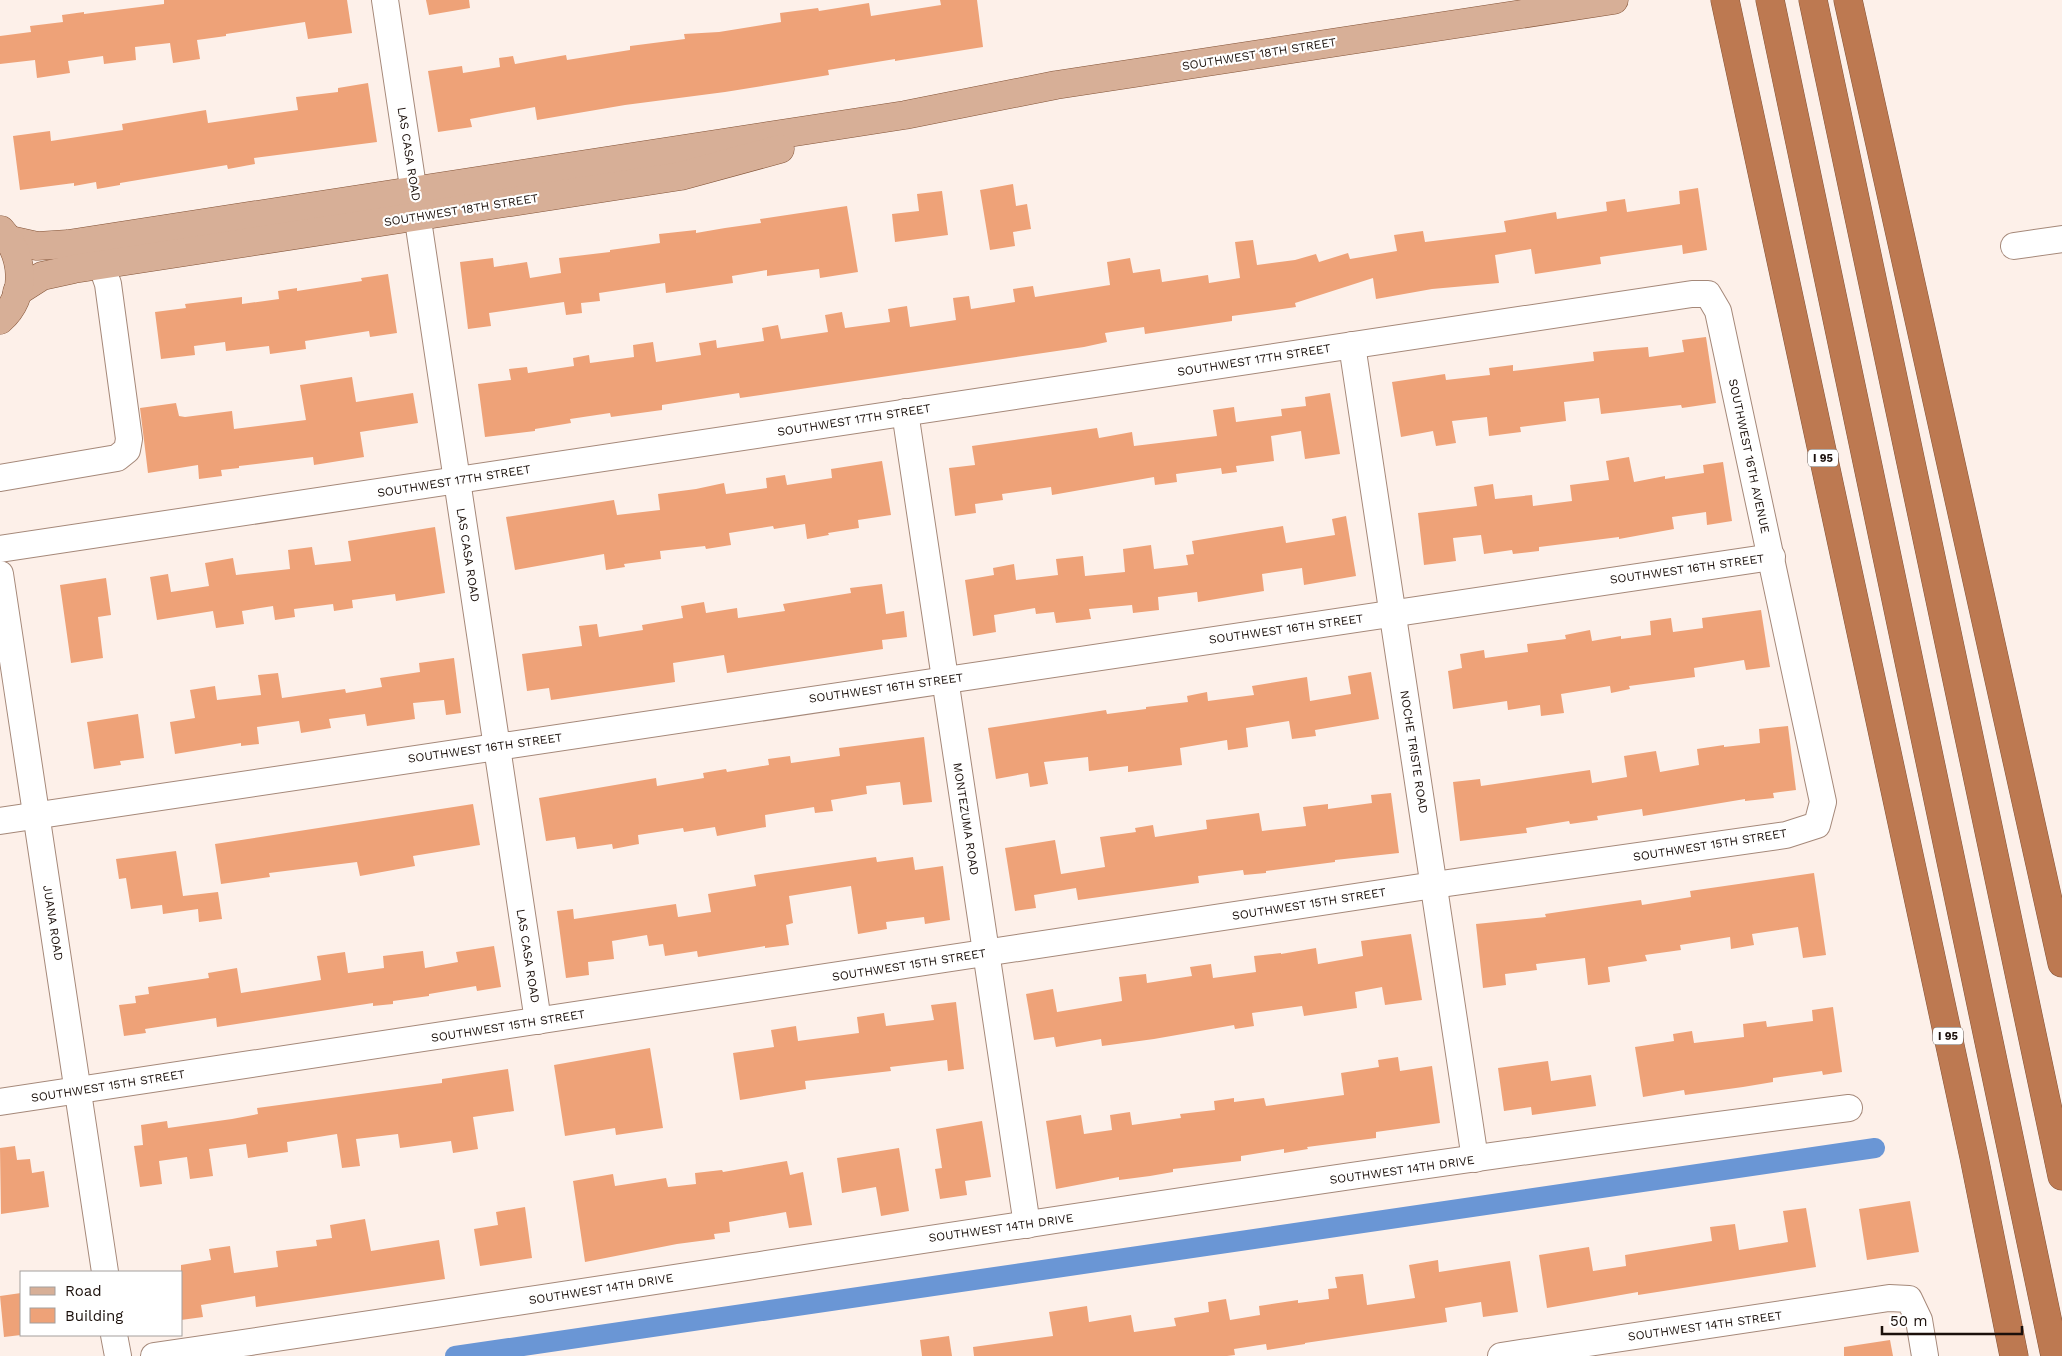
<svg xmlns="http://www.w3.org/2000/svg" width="2062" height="1356" viewBox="0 0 2062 1356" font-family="'Work Sans',sans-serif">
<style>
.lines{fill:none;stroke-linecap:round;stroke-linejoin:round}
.canal{stroke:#6a96d5;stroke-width:20}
.building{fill:#eea278}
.minor-casing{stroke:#a58879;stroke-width:28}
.major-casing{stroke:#845438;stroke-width:29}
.highway-casing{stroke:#845438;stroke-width:29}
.minor{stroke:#fff;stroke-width:26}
.major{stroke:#d7af97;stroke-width:28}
.highway{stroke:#bd7951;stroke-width:28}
.labels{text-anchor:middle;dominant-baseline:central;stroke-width:4.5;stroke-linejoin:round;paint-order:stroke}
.shield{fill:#fff;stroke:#5f5854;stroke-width:1}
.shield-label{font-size:11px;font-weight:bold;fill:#1b100b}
.street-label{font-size:12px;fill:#1b100b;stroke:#fff}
</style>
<rect width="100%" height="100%" fill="#fdf0e9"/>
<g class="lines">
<path class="canal" d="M455,1356l1420,-208"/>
</g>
<g class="building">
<path d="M164,0h183l5,33 -44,6 -3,-17 -79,12v2l-29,4 3,19 -27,4 -3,-20 -35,4 1,13 -32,4 -1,-8 -35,5 2,12 -33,5 -2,-18 -35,4v-28l31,-4 -1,-6 33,-4 -1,-7 22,-3v2l80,-10z"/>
<path d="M426,0h43l1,8 -41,7z"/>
<path d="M940,0h37l6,47 -88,14v-2l-67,11 1,5 -104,17 -100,13 -88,15 -2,-13 -65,12 2,8 -34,5 -10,-61 34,-5 1,7 37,-6 -1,-9 14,-2 2,8 51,-9 1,5 63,-10v-4l55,-7 -1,-5 35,-2 62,-10 -1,-9 38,-5 1,3 50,-8 2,13 70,-11z"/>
<path d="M368,83l9,59 -123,16 1,6 -27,5 -1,-4 -107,18v2l-23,4 -1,-7 -22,4v-3l-54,7 -7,-54 37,-5 1,10 72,-11 -1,-6 84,-14 2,13 90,-13 -2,-13 42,-5v-4z"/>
<path d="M1013,184l3,22 11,-2 4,25 -18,3 2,14 -25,4 -10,-60z"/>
<path d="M1698,188l9,62 -24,4 -1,-9 -35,5 -47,7 1,7 -66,10 -4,-25 -36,6 4,28 -67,6 -56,10 -3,-21 -78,25 1,4 -64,9v5l-87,13 -1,-7 -39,6 2,9 -23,5 -344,51 -1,-5 -77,12v5l-51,7 -1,-4 -40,6 1,4 -36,6v2l-50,6 -7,-53 33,-4 -2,-11 18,-2 1,6 46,-7 -1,-8 16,-3 1,8 44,-6 -1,-12 20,-3 3,20 45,-7 -2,-12 17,-3 1,8 47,-7 -2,-13 16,-3 3,14 47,-7 -3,-17 17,-3 3,16 45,-6 -2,-13 19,-3 3,21 46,-7 -3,-22 16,-2 2,13 44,-7 -2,-13 20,-3 2,11 75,-12 -3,-23 23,-4 3,15 27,-4 2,13 46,-7 1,8 31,-5 -5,-36 18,-2 4,25 38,-5 21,-6 3,8 29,-9 2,6 47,-8 -3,-16 29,-4 2,11 81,-10 -2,-11 52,-9 1,7 50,-8 -1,-9 19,-3 2,13 53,-8 -1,-13z"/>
<path d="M942,191l6,44 -53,7 -3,-28 27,-3 -2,-17z"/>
<path d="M847,206l11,66 -38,6 -1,-9 -52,7v-6l-35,6 1,7 -67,10 -1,-10 -66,10 1,8 -19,2 1,10 -16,2 -2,-13 -75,11 2,13 -23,3 -8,-67 33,-4 1,9 33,-5 3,16 31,-5 -2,-15 51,-6v-2l50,-7 -1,-9 37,-4v3l29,-5 36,-5 -1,-4z"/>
<path d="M388,274l9,59 -27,4 -1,-6 -64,10 1,8 -36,5 -1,-8 -43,5 -1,-9 -31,4 1,9 -34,4 -6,-47 31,-4 -1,-4 57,-7v7l37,-5 -1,-8 19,-3v3l65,-10 -1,-3z"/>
<path d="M1706,337l10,66 -34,5 -1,-3 -80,9 -2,-16 -35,4 2,19 -46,6 1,5 -32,4 -2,-19 -35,4 4,22 -20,3 -3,-15 -32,6 -9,-55 53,-8 1,6 44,-5 -1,-7 24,-3v6l81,-10 -1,-9 19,-2 36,-3 1,10 35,-5 -2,-12z"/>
<path d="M352,377l4,25 57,-9 5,30 -58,9 4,25 -50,8 -1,-8 -74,9v2l-18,2 1,6 -23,3 -1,-14 -50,8 -8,-65 36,-5 3,13 6,1 47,-6 2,18 72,-9 -6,-35z"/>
<path d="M1330,393l10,61 -35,5 -4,-28 -30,5 3,25 -38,5 1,6 -15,2 -1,-6 -45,6 1,8 -22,3 -1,-8 -102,18 -1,-8 -49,7 1,6 -28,4 1,9 -21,3 -6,-48 26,-3 -3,-19 125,-18 2,10 33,-6 2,14 83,-10 -4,-26 21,-3 2,15 46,-6 -1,-7 25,-3 -1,-9z"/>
<path d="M1629,457l5,25 31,-6v3l39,-6 -1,-8 20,-3 9,59 -25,4 -1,-13 -34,5 2,12 -55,10v-2l-80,10v4l-26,3 -1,-4 -28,4 -3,-19 -28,3 3,23 -32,4 -6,-52 59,-7 -3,-19 19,-3 2,15 37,-4 1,11 39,-5 -2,-16 39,-5 -3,-19z"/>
<path d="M882,461l9,54 -33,5 1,8 -31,5 1,2 -22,4 -2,-15 -31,5 -1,-3 -44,7 2,12 -25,4 -1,-3 -45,5 1,8 -37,5 1,3 -19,3 -2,-16 -89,16 -9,-53 108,-17 3,15 43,-5 -2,-16 38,-5 28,-6 2,11 41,-6 -1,-10 19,-3 2,10 45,-7 -1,-9z"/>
<path d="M1346,516l10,60 -52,9 -2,-17 -40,6 2,17 -66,11 -1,-10 -39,5 1,13 -26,3 -1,-8 -43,4 2,10 -35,4 -2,-11 -18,2 -1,-6 -41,7 2,17 -23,4 -8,-56 29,-5 -1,-7 21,-4 2,16 42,-5 -2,-16 27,-3 2,20 40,-4 -2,-23 28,-4 3,24 34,-4 -2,-10 8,-1 -2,-13 91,-15 3,17 49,-8 -3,-16z"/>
<path d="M435,527l10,66 -49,8 -1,-7 -43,6 1,8 -19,3 -1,-7 -39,5 1,8 -20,3 -2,-14 -31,5 2,13 -28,4 -3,-17 -56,9 -7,-43 18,-3 3,18 38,-6 -4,-23 28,-5 3,17 54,-6 -2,-19 24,-3 3,18 36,-4 -3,-20z"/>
<path d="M106,578l5,37 -13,2 5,41 -32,5 -11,-78z"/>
<path d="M882,584l4,30 18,-3 3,26 -25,3 1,9 -156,24 -3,-18 -51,8 2,19 -124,18 -2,-12 -22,3 -5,-37 60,-8 -3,-20 18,-2 2,13 44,-7 -1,-5 41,-7 -2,-12 23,-4 2,11 31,-5 1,10 47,-7 -2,-7 68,-11 -1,-5z"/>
<path d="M1761,610l9,57 -24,3 -2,-10 -50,8 1,9 -66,9 1,3 -19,4 -1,-7 -49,8 3,19 -23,3 -1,-11 -32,5 -1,-9 -54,8 -5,-38 14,-3 -2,-14 24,-4 1,8 43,-6 -1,-8 39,-5 -1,-4 25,-5 2,11 29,-5v3l30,-4 -1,-14 21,-3 2,14 30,-4 -1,-10z"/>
<path d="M454,658l7,55 -15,2 -2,-15 -31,3 2,16 -48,7 -2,-12 -36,5 2,9 -30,5 -2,-12 -42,6 2,17 -18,2v-3l-66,11 -5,-32 25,-4 -5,-28 25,-4 2,14 44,-5 -3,-20 20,-2 4,25 63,-9 1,4 36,-6 -2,-9 40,-6 -1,-9z"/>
<path d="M1371,672l8,47 -64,11 1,6 -24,3 -3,-18 -43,7 2,19 -20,3 -1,-10 -47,8 2,17 -54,7v-6l-39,5 -1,-14 -44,5 4,22 -18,3 -2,-14 -32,6 -8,-51 118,-18 1,4 39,-5v-2l42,-5 -1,-6 20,-4 1,9 46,-6 -2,-9 55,-9 3,24 41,-7 -3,-18z"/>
<path d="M138,714l6,44 -24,3 1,4 -27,4 -7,-47z"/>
<path d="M1788,726l8,64 -23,3 1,5 -29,3v-2l-102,17 -1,-7 -45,7 1,4 -28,4 -1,-3 -43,7 1,5 -67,8 -7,-59 27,-3 1,7 109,-16 2,13 35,-6 -3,-21 32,-5 4,21 39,-7 -2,-16 27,-4v2l36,-4 -1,-14z"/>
<path d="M924,737l8,65 -29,3 -3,-23 -34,4 1,8 -36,6 2,11 -18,2 -1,-6 -49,8 1,12 -49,9 -2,-9 -31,5 -1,-4 -45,7 1,9 -26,5 -1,-5 -35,5 -2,-12 -29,4 -7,-43 117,-20 1,8 47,-8 -1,-5 23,-4 1,3 42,-7 -1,-6 22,-3 1,7 49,-7 -1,-8z"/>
<path d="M1391,793l8,60 -64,7v2l-69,9v2l-22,2 -1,-5 -45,6 1,7 -121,17 -2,-12 -42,7 2,13 -21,3 -10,-63 50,-8 6,34 44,-7 -5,-30 36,-5 -1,-4 18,-3 2,12 52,-8 -1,-9 53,-7 3,18 44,-5 -3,-19 25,-3v5l44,-6 -1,-8z"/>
<path d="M473,804l7,41 -67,11 2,10 -55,10 -3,-14 -88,11 1,4 -49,7 -6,-40z"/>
<path d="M176,851l7,45 35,-4 4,27 -23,3 -1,-13 -35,5 -1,-9 -31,4 -5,-31 -7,1 -3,-20z"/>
<path d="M876,857l1,5 36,-5 2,13 28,-4 7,54 -25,4 -1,-7 -38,5 1,7 -29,5 -7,-48 -62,10 4,27 -7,2 3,20 -24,3v-2l-67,11 -1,-6 -32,5 -2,-12 -14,2 -2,-11 -35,6 2,18 -26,3 1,13 -23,3 -9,-67 16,-2 1,10 102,-15 2,13 33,-5 -3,-18 48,-8 -2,-11z"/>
<path d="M1814,873l12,82 -23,3 -5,-31 -46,7 2,11 -23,4 -1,-12 -50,8 1,5 -36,5 2,6 -39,6 2,15 -22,3 -3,-27 -49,6 1,6 -32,4 1,11 -23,3 -7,-64 70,-7 -1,-3 96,-14 1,5 49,-8 -1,-6z"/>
<path d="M1411,934l11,66 -37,5 -3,-18 -27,5 2,16 -53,8 -2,-10 -50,7 2,13 -19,3 -1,-4 -80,14 -52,7 -1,-7 -45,8 -2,-10 -20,3 -8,-46 27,-5 4,23 65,-11 -3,-24 27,-3 1,9 45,-7 -2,-9 21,-3 2,14 43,-6 -2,-16 27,-3v1l35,-6 2,16 45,-8 -2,-15z"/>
<path d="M494,946l7,41 -24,4 -1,-5 -47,8v2l-36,5v3l-20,2v-3l-156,24 -1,-9 -71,11 1,4 -22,3 -5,-31 17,-2 -1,-7 14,-2 -1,-7 61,-9 -1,-5 29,-5 4,25 80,-13 -4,-24 28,-4 3,21 36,-5 -1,-12 40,-5 2,17 33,-6 -2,-10z"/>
<path d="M956,1002l8,67 -16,2 -1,-11 -57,7 1,4 -86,10 1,8 -66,11 -7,-47 41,-6 -3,-17 25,-4 2,15 61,-8 -2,-16 27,-4 2,13 48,-6 -3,-15z"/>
<path d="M1833,1007l9,65 -19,3 -1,-4 -49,7v4l-30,5 -58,8 -1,-5 -41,7 -8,-50 39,-6 -1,-7 19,-3 2,12 50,-6 -1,-13 23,-3 1,6 46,-6 -1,-11z"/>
<path d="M650,1048l13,80 -47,7 -1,-7 -50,8 -11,-71z"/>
<path d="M1398,1057l2,14 32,-5 8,57 -64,9v6l-69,9 1,2 -24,4v-4l-43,7v5l-68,8v3l-23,4 -31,4v-3l-63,12 -10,-68 35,-6 3,19 28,-4 -2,-15 20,-3 2,13 49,-7 -1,-4 35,-4 -1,-9 20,-3v4l30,-4 2,8 78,-11 -3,-22 38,-6 -1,-7z"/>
<path d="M1548,1061l3,20 40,-6 5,31 -64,9 -1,-8 -27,4 -6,-43z"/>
<path d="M508,1069l6,42 -41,6 5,32 -25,4 -2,-12 -51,7 -2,-14 -42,5 4,27 -18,2 -5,-34 -50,8 1,10 -40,6 -2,-14 -37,5 4,27 -23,3 -3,-22 -28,4 3,23 -22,3 -6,-41 9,-1 -2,-20 26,-4 1,7 64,-9 26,-5 -1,-6 185,-25v-4z"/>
<path d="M982,1121l9,56 -26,4 2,14 -27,4 -5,-30 7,-1 -6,-39z"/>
<path d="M15,1146l2,14 13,-1 2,14 12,-2 5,36 -48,7 -1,-66z"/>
<path d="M899,1148l10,63 -28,5 -5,-29 -34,6 -5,-35z"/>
<path d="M787,1161l3,14 13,-3 9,53 -23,3 -3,-16 -57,10 1,10 -16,2 1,5 -38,5 -92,18 -12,-81 40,-7 2,12 51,-8 2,9 28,-3 -1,-11 27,-3 1,2z"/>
<path d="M1910,1201l9,51 -52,8 -8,-51z"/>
<path d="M525,1207l7,51 -52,8 -6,-37 24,-4 -2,-13z"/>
<path d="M1806,1208l10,59 -178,28v-3l-91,16 -8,-53 50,-8 4,24 33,-5 -1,-11 87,-14 -2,-14 25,-3 4,26 49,-8 -5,-31z"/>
<path d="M365,1219l6,32 68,-11 6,39 -189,28 -1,-11 -54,9 2,12 -22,3v-55l30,-5 -2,-11 21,-3 4,27 44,-6 -2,-16 41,-5 -1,-6 16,-2 -2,-13z"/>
<path d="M1438,1260l1,12 71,-11 8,51 -35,5 -2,-15 -36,6 2,14 -142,21v1l-38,6 -1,-6 -32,5 1,6 -8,1h-253l-1,-9 80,-11 -4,-24 38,-6 2,16 42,-7 3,17 42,-6 -2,-8 35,-6 -1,-10 18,-3 4,21 30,-5 -1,-9 39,-6v3l31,-4 -1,-10 9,-1 -2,-11 28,-3 4,31 48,-7 -6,-33z"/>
<path d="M21,1293v42l-17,2 -4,-41z"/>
<path d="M949,1336l3,20h-30l-2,-16z"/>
<path d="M1890,1340l3,16h-49v-9z"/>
</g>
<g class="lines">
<g class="minor-casing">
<g id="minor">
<path d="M385,0l153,1021"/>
<path d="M2014,246l48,-7"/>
<path d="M1352,345l123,814"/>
<path d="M905,412l122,813"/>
<path d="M0,478l117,-20 10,-8 2,-11 -21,-155 -7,-20"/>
<path d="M0,549l1692,-255h16l10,17 105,491 -6,23 -31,10 -352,50 -1434,217"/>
<path d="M0,574l105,698"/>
<path d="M0,821l1772,-264"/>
<path d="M114,1335l4,21"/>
<path d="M154,1356c565,-82 1128,-176 1695,-248"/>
<path d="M1501,1356l388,-58 20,1 10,21 6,36"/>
</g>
</g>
<g class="major-casing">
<g id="major">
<path d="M10,240l27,6 31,-2 837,-129 151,-30 558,-85"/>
<path d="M17,292l25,-16 32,-7 607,-93 99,-27"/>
<path d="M0,320c28,-24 24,-65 1,-90"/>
</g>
</g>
<g class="highway-casing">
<g id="highway">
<path d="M1725,0l249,1157 40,199"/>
<path d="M1770,0l285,1356"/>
<path d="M1813,0l249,1176"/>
<path d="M1848,0l214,963"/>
</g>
</g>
<use href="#minor" class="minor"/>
<use href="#major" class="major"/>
<use href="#highway" class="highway"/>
</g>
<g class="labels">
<g class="shield">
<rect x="1808" y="449.5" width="30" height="17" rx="4"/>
<rect x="1933" y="1027.5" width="30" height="17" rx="4"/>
</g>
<g class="shield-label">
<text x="1823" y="458">I 95</text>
<text x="1948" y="1036">I 95</text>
</g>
<g class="street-label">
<text transform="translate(1259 54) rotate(-9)">SOUTHWEST 18TH STREET</text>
<text transform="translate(409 154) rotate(81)">LAS CASA ROAD</text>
<text transform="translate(461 210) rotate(-9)">SOUTHWEST 18TH STREET</text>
<text transform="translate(1254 360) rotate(-9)">SOUTHWEST 17TH STREET</text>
<text transform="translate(854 420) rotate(-9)">SOUTHWEST 17TH STREET</text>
<text transform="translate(1749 456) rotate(78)">SOUTHWEST 16TH AVENUE</text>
<text transform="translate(454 481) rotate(-9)">SOUTHWEST 17TH STREET</text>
<text transform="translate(468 555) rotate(81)">LAS CASA ROAD</text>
<text transform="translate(1687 569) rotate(-8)">SOUTHWEST 16TH STREET</text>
<text transform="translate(1286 629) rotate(-8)">SOUTHWEST 16TH STREET</text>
<text transform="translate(886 688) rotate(-8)">SOUTHWEST 16TH STREET</text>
<text transform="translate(485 748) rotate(-8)">SOUTHWEST 16TH STREET</text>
<text transform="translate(1414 752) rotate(81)">NOCHE TRISTE ROAD</text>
<text transform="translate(966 819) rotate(81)">MONTEZUMA ROAD</text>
<text transform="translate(1710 845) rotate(-9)">SOUTHWEST 15TH STREET</text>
<text transform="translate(1309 904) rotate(-9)">SOUTHWEST 15TH STREET</text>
<text transform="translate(53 923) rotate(81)">JUANA ROAD</text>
<text transform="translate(528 956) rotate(81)">LAS CASA ROAD</text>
<text transform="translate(909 965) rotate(-9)">SOUTHWEST 15TH STREET</text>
<text transform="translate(508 1026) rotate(-9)">SOUTHWEST 15TH STREET</text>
<text transform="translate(108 1086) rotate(-9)">SOUTHWEST 15TH STREET</text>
<text transform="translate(1402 1170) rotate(-8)">SOUTHWEST 14TH DRIVE</text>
<text transform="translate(1001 1228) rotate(-8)">SOUTHWEST 14TH DRIVE</text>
<text transform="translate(601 1289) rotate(-9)">SOUTHWEST 14TH DRIVE</text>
<text transform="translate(1705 1326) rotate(-8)">SOUTHWEST 14TH STREET</text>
</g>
</g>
<rect x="20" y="1271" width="162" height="65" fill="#ffffff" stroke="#a49f9d"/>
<rect x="30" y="1287" width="25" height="8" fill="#d7af97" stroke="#a49f9d"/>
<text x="65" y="1296" font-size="15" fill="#1b100b">Road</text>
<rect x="30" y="1308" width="25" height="15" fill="#eea278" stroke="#a49f9d"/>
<text x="65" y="1321" font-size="15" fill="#1b100b">Building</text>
<path d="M1882 1326v8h140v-8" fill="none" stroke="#1b100b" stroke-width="2.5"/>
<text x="1890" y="1326" font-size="15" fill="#1b100b" stroke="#ffffff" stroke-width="4" paint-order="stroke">50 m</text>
</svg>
